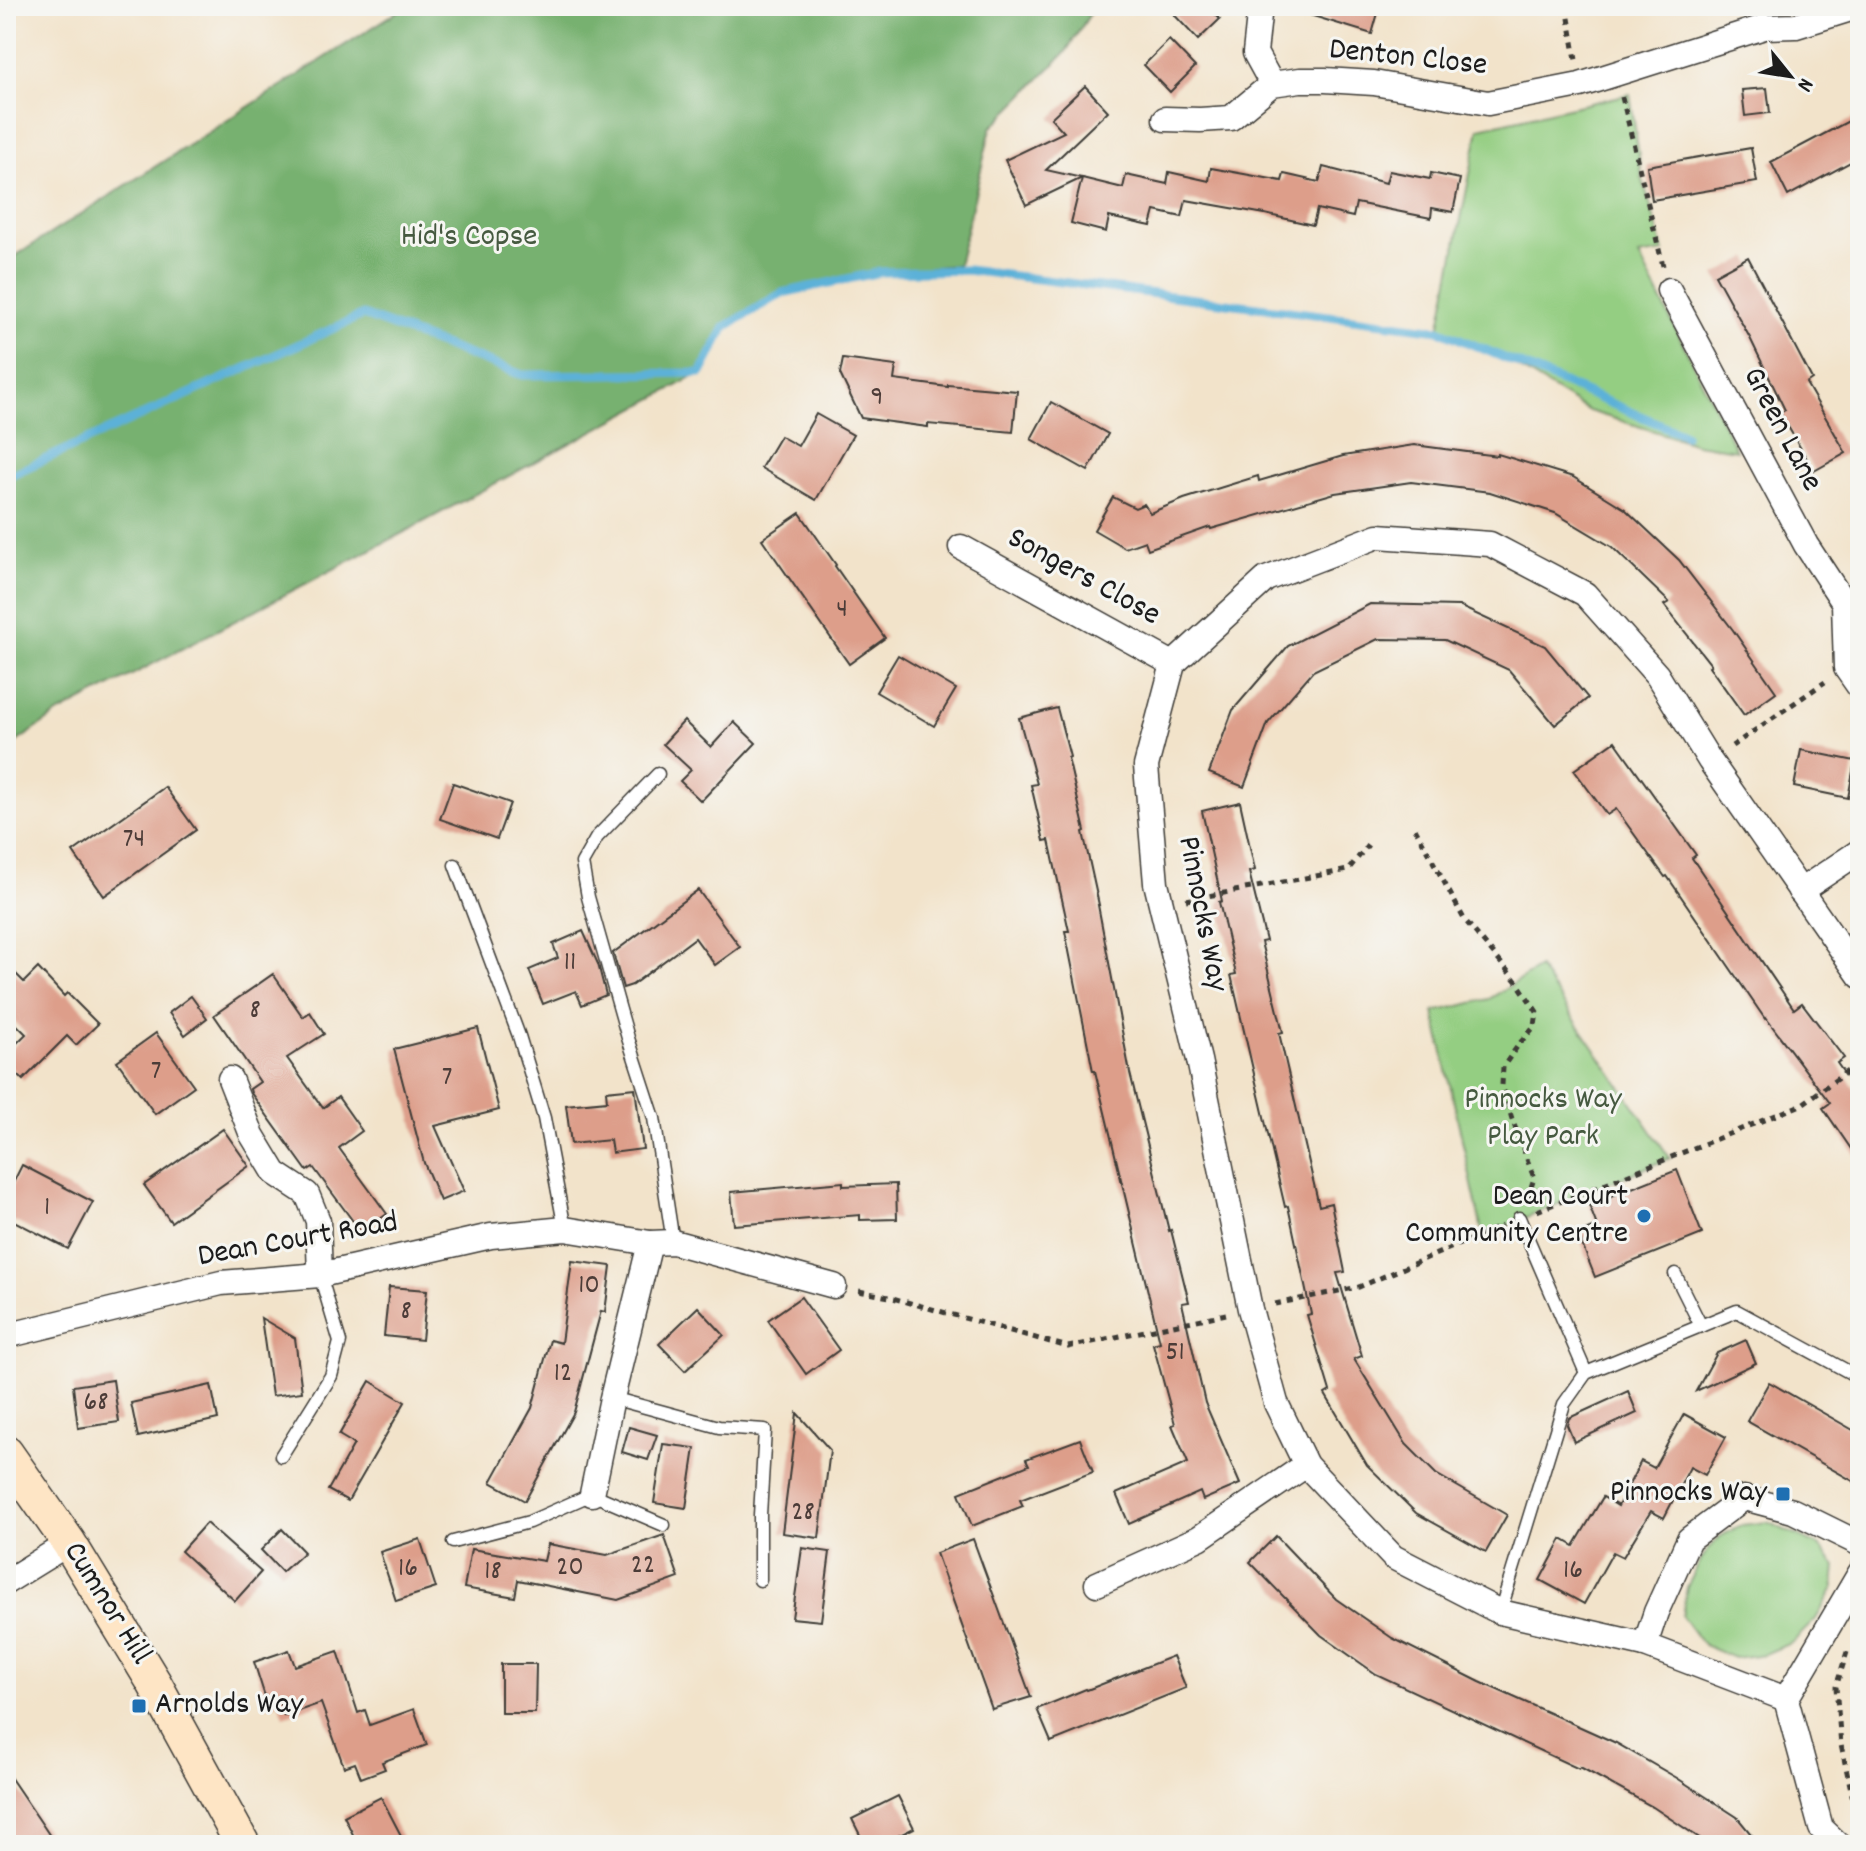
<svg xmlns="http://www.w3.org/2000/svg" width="1866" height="1851" viewBox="0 0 1866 1851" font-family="Dekko,sans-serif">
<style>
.green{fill:#94ce82;stroke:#58754f;stroke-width:2}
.forest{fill:#77b170;stroke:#4a6646;stroke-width:2}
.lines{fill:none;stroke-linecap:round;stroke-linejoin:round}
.stream{stroke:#5bb1d8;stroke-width:9}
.building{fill:#dd9e8a}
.lane-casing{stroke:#3c3a36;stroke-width:15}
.street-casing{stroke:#3c3a36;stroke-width:27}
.secondary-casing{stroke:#3c3a36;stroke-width:37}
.path{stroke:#3c3a36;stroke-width:5;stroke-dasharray:6 6;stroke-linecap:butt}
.lane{stroke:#fff;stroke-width:12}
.street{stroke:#fff;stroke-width:24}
.secondary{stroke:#fee5c5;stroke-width:34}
.poi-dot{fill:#1f6fb2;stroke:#f6f6f2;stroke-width:3}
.labels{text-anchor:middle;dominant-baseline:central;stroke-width:6;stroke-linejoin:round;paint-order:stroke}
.number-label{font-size:28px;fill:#4c3c38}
.street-label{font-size:32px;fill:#1c1c1c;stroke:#f6f6f2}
.park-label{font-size:32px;fill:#465a40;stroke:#f6f6f2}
.poi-label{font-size:32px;fill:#1c1c1c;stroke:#f6f6f2;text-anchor:end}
</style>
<rect width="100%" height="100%" fill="#f6f6f2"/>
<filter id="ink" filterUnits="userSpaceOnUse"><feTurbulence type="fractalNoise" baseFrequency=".0125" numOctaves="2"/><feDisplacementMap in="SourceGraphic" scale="16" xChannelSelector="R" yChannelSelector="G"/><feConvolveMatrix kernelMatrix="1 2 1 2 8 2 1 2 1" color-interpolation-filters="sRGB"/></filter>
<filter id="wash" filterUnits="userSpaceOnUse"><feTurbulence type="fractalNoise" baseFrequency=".006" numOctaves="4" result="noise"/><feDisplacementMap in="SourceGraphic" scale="32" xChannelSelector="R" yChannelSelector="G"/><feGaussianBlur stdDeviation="1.8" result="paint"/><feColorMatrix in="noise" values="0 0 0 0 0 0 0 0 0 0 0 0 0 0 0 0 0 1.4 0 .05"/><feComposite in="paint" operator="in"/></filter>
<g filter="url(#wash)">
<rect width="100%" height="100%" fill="#f2e3ca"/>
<g class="green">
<path d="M1630,94l12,83 22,75 -25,4 97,194 -40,-6 -107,-33 -85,-52 -65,-29 40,-202z"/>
<path d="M1539,968l131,190 -187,77 -49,-223 55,-13z"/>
<path d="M1767,1522l51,23 18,21 -2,22 -18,31 -23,23 -28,12 -31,4 -31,-13 -21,-29 5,-29 15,-29 17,-21 23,-12z"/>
</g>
<path class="forest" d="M406,6h689l-30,47 -74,75 -33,137 -78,7 -98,21 -57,34 -24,46 -285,153 -357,187 -53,36v-487z"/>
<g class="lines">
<path class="stream" d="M6,477l357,-162 159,60 179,-2 24,-46 57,-34 98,-21 87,-2 472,60 246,105"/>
</g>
<g id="blocks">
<g class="building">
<path d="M1166,6h41l13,13 -22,21z"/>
<path d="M1301,6h79l-8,28 -72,-22z"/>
<path d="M1169,40l26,27 -25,25 -26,-27z"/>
<path d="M1085,86l23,25 -62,59 36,8 -56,27 -21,-45 59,-28 -13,-14z"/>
<path d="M1767,88l3,25 -25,3 -3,-26z"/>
<path d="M1860,115v42l-72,39 -17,-34z"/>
<path d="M1751,148l6,34 -105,18 -5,-34z"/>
<path d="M1323,167l63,16 3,-12 41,8 1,-6 29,6 -7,33 -21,-4 -1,10 -75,-15 -3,14 -36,-8 -4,16 -48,-11 -79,-14 -4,17 -27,-6 -4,15 -42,-9 -3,15 -35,-9 11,-45 41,10 3,-13 41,9 2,-12 40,9 2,-13 71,13 2,-7 35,8z"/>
<path d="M1748,257l64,122 -6,4 40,70 -32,18 -34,-58 5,-3 -35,-72 -35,-63z"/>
<path d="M843,359l53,7 -2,14 54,7v-2l69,6 -4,41 -85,-8v3l-67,-9 -21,-44z"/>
<path d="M1051,402l57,32 -20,37 -57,-32z"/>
<path d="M816,414l37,21 -37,65 -55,-32 19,-32 18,10z"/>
<path d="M1414,445l84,11v-2l75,23 52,32 54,51 54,70 43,62 -32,23 -35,-49 2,-1 -47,-60 5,-3 -57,-55 -57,-34 -65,-21 -79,-10 -76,11 -124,36 -1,-2 -62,22 -3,-8 -20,7 -31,-18 19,-33 22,11 9,-4 6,9 34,-14 74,-23 1,5 84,-25z"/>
<path d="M800,513l36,52 -1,1 50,72 -36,26 -87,-125z"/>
<path d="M1370,604l89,2 86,40 43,52 -33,27 -46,-55 -64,-30 -67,-1 -65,32 -45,52 -24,64 -35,-14 24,-63 55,-64z"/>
<path d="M898,655l58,34 -22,37 -58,-34z"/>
<path d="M1057,708l13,49 -2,1 17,73 -2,1 16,73h-1l32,168 39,158 2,-1 18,72 -7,1 23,100 35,81 -37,16 -3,-8 -71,32 -13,-30 72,-31 -16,-38 3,-1 -22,-80 7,-2 -65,-271h-2l-28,-140h4l-20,-91 -5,1 -13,-56 6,-1 -18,-66z"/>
<path d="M684,721l27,26 23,-25 22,21 -55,58 -21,-20 11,-11 -28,-26z"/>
<path d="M1615,741l81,114 -4,3 102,151 8,-6 42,55 -7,5 23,33v66l-37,-54 7,-5 -64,-85 -1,1 -98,-143 -2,1 -49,-68 -9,6 -33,-45z"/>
<path d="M1801,750l54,11 -7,37 -54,-11z"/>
<path d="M453,783l57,20 -13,36 -57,-20z"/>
<path d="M165,787l31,43 -92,66 -31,-44z"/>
<path d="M1240,802l15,68 -6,2 17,69 -5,1 22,90 -4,1 40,173 12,-3 14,69 -8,1 25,83 -8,3 52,85 30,30 71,41 -21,37 -70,-39 -49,-48 -42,-71 5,-3 -23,-76 4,-1 -23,-108 -3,1 -54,-232 5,-1 -17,-72 3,-1 -20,-90z"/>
<path d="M698,890l42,57 -25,18 -20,-27 -63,47 -9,3 -10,-35z"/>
<path d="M583,931l15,33 8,31 -24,10 -6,-14 -33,13 -14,-34 29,-12 -5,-14z"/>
<path d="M6,964l18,18 14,-14 26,28 3,-3 31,31 -22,21 -9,-9 -44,44 -17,-17v-9l20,-20 -20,-20z"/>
<path d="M273,974l30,43 7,-5 14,22 -37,24 36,50 15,-11 24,34 -23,17 48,66 -26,18 -48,-65 -6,4 -56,-78 -1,-4 10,-7 -46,-67z"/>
<path d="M191,996l16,22 -22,17 -16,-22z"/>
<path d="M478,1028l21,82 -64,16 29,65 -24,10 -16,-38 -30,-114z"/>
<path d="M156,1033l38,53 -39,28 -38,-53z"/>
<path d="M635,1088l8,61 -31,4 -2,-13 -39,4 -5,-39 41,-4 -1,-10z"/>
<path d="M223,1129l26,37 -78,56 -27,-37z"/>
<path d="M22,1165l71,37 -25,47 -62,-32v-20z"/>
<path d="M1677,1170l25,64 -107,43 -17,-43 19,-8 -8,-21z"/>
<path d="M843,1182v4l53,-2 1,35 -37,1v-5l-126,10 -3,-33z"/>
<path d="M572,1261l39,5 -6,46 -4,-1 -27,101 -49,89 -34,-19 41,-74 18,-68 11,3z"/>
<path d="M389,1287l38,3 -5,50 -38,-4z"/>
<path d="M801,1297l38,53 -33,24 -38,-54z"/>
<path d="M698,1307l26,28 -39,36 -26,-27z"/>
<path d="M261,1318l34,20 7,54 -30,4z"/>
<path d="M1746,1340l10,23 -60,28 21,-38z"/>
<path d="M113,1380l6,42 -41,6 -5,-42z"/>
<path d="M370,1381l35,21 -57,99 -20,-11 26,-46 -15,-9z"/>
<path d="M1769,1382l91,52v51l-113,-64z"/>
<path d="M211,1385l7,34 -80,18 -7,-34z"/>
<path d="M1628,1391l9,22 -63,29 -7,-17 2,-7z"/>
<path d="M797,1413l33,37 -11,88 -37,-5z"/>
<path d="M1684,1414l42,23 -21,38 -15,-8 -26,51 -13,-7 -28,46 -10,-5 -29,52 -44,-24 22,-41 12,7 29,-49 15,9 23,-45 13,7z"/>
<path d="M629,1427l28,8 -9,25 -26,-8z"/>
<path d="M1080,1439l13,33 -73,28 3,6 -51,20 -13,-33 70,-28 -3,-6z"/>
<path d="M663,1444l32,4 -9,60 -32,-5z"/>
<path d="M206,1523l55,49 -26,29 -54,-50z"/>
<path d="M282,1529l22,23 -22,20 -21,-22z"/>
<path d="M664,1535l15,43 -61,22 -100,-20 -3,17 -51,-9 7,-39 73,12 4,-17 59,11z"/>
<path d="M1276,1536l60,63 56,39 88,44 136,61 61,35 60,39 23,28h-50l-57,-38 -73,-40 -1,2 -203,-95 -55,-39 -71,-73z"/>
<path d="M420,1539l16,49 -40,13 -16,-49z"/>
<path d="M973,1539l58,158 -39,12 -56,-156z"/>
<path d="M802,1548l28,4 -9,69 -29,-3z"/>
<path d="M289,1650l6,16 43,-15 20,62 7,-3 5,15 44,-16 13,36 -45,17 3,7 -24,9 -6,-15 -11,4 -23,-64 -37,13 -5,-14 -11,4 -14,-44z"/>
<path d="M1173,1656l13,32 -135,54 -14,-33 49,-20 1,1z"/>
<path d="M501,1664h35l-1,49h-34z"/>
<path d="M6,1771l34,50 16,24h-50z"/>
<path d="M898,1796l16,32 -34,17h-15l-13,-26z"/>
<path d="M381,1797l25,48h-48l-14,-29z"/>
</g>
</g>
</g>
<g filter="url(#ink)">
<use href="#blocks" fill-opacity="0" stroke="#3c3a36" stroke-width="2"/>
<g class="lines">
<g class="lane-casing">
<g id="lane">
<path d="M658,774l-61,63 -15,26 6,34 40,141 26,80 19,124"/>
<path d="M455,865l64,171 25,82 21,111"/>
<path d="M1519,1218l67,155"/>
<path d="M1675,1274l26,52"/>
<path d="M612,1398l107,29 46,3 -5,85v65"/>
<path d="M281,1456l50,-80 9,-34 -20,-67"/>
<path d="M453,1542l76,-20 63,-28 72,31"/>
<path d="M1500,1612l64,-208 22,-31 151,-62 123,67"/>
</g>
</g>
<g class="street-casing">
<g id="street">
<path d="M1260,6l-5,47 17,31"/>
<path d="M1165,119l35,1 31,-2 41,-34 28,-4h25l49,3 114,20 92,-18 184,-58 32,-1 64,-20"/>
<path d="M1669,290l137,255 38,58 2,65 14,20"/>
<path d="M961,547l212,117"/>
<path d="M1800,891l60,-40"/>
<path d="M230,1079l22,56 23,38 32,21 11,27 2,54"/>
<path d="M6,1336l215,-53 99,-8 171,-39 74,-7 85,14 23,-1 161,44"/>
<path d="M592,1494l20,-96 38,-155"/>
<path d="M6,1582l63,-39"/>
<path d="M1097,1584l102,-46 107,-73"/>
<path d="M1645,1645l11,-33 33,-73 55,-41 49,13 67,33"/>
<path d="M1786,1699l-141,-54 -145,-33 -107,-55 -87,-92 -30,-62 -26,-94 -51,-249 -43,-177 -10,-117 27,-102 93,-85 112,-43 112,8 95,50 72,81 53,86 150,215"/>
<path d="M1839,1845l-18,-17 -35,-129 74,-126"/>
</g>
</g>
<g class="secondary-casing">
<path id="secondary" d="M6,1453l63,90 84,138 90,164"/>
</g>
<g class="path">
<path d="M1567,6l9,54"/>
<path d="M1622,97l41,169"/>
<path d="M1732,746l93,-64"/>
<path d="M1415,828l49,91 53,63 20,30 -2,14 -16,18 -16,23 -1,18 10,34 22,59 -7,22"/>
<path d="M1186,900l162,-30 20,-25"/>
<path d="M1537,1211l264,-106 59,-43"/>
<path d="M859,1291l30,6 179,50 158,-33"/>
<path d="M1275,1304l84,-17 143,-61"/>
<path d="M1847,1652l-11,35 5,58 14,63 5,6"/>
</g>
<use href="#lane" class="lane"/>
<use href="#street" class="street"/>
<use href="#secondary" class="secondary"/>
</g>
</g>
<g class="poi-dot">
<circle cx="1644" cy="1216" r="8"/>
<rect x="1775" y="1486" width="16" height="16" rx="4"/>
<rect x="131" y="1698" width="16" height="16" rx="4"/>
</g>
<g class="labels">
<g class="number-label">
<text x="877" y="399">9</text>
<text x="842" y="611">4</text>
<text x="134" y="841">74</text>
<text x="570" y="964">11</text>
<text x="255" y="1012">8</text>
<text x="156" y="1073">7</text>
<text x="447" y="1079">7</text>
<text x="47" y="1209">1</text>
<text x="589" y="1287">10</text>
<text x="406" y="1313">8</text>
<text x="1175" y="1354">51</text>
<text x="563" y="1375">12</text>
<text x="96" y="1404">68</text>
<text x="803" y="1514">28</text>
<text x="643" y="1567">22</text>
<text x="570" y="1569">20</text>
<text x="408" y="1570">16</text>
<text x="1573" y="1572">16</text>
<text x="493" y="1573">18</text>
</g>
<g class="street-label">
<text transform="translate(1408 59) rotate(6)">Denton Close</text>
<text transform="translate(1781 430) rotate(62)">Green Lane</text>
<text transform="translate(1083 578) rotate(29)">Songers Close</text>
<text transform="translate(1201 914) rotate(79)">Pinnocks Way</text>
<text transform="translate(298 1241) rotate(-10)">Dean Court Road</text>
<text transform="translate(106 1604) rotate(58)">Cumnor Hill</text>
</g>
<g class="park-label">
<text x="469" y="238">Hid's Copse</text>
<text x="1543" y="1101">Pinnocks Way<tspan x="1543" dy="37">Play Park</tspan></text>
</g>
<g class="poi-label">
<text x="1628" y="1198">Dean Court<tspan x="1628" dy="37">Community Centre</tspan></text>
<text x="1767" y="1494">Pinnocks Way</text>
<text x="155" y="1706" text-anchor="start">Arnolds Way</text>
</g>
</g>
<rect width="1866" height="1851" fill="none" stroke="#f6f6f2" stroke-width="32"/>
<g transform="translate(1790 76) rotate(120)" stroke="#f6f6f2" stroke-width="6" paint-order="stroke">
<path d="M0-6L14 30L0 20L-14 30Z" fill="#1c1c1c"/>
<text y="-12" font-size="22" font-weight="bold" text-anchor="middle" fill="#1c1c1c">N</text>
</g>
</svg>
